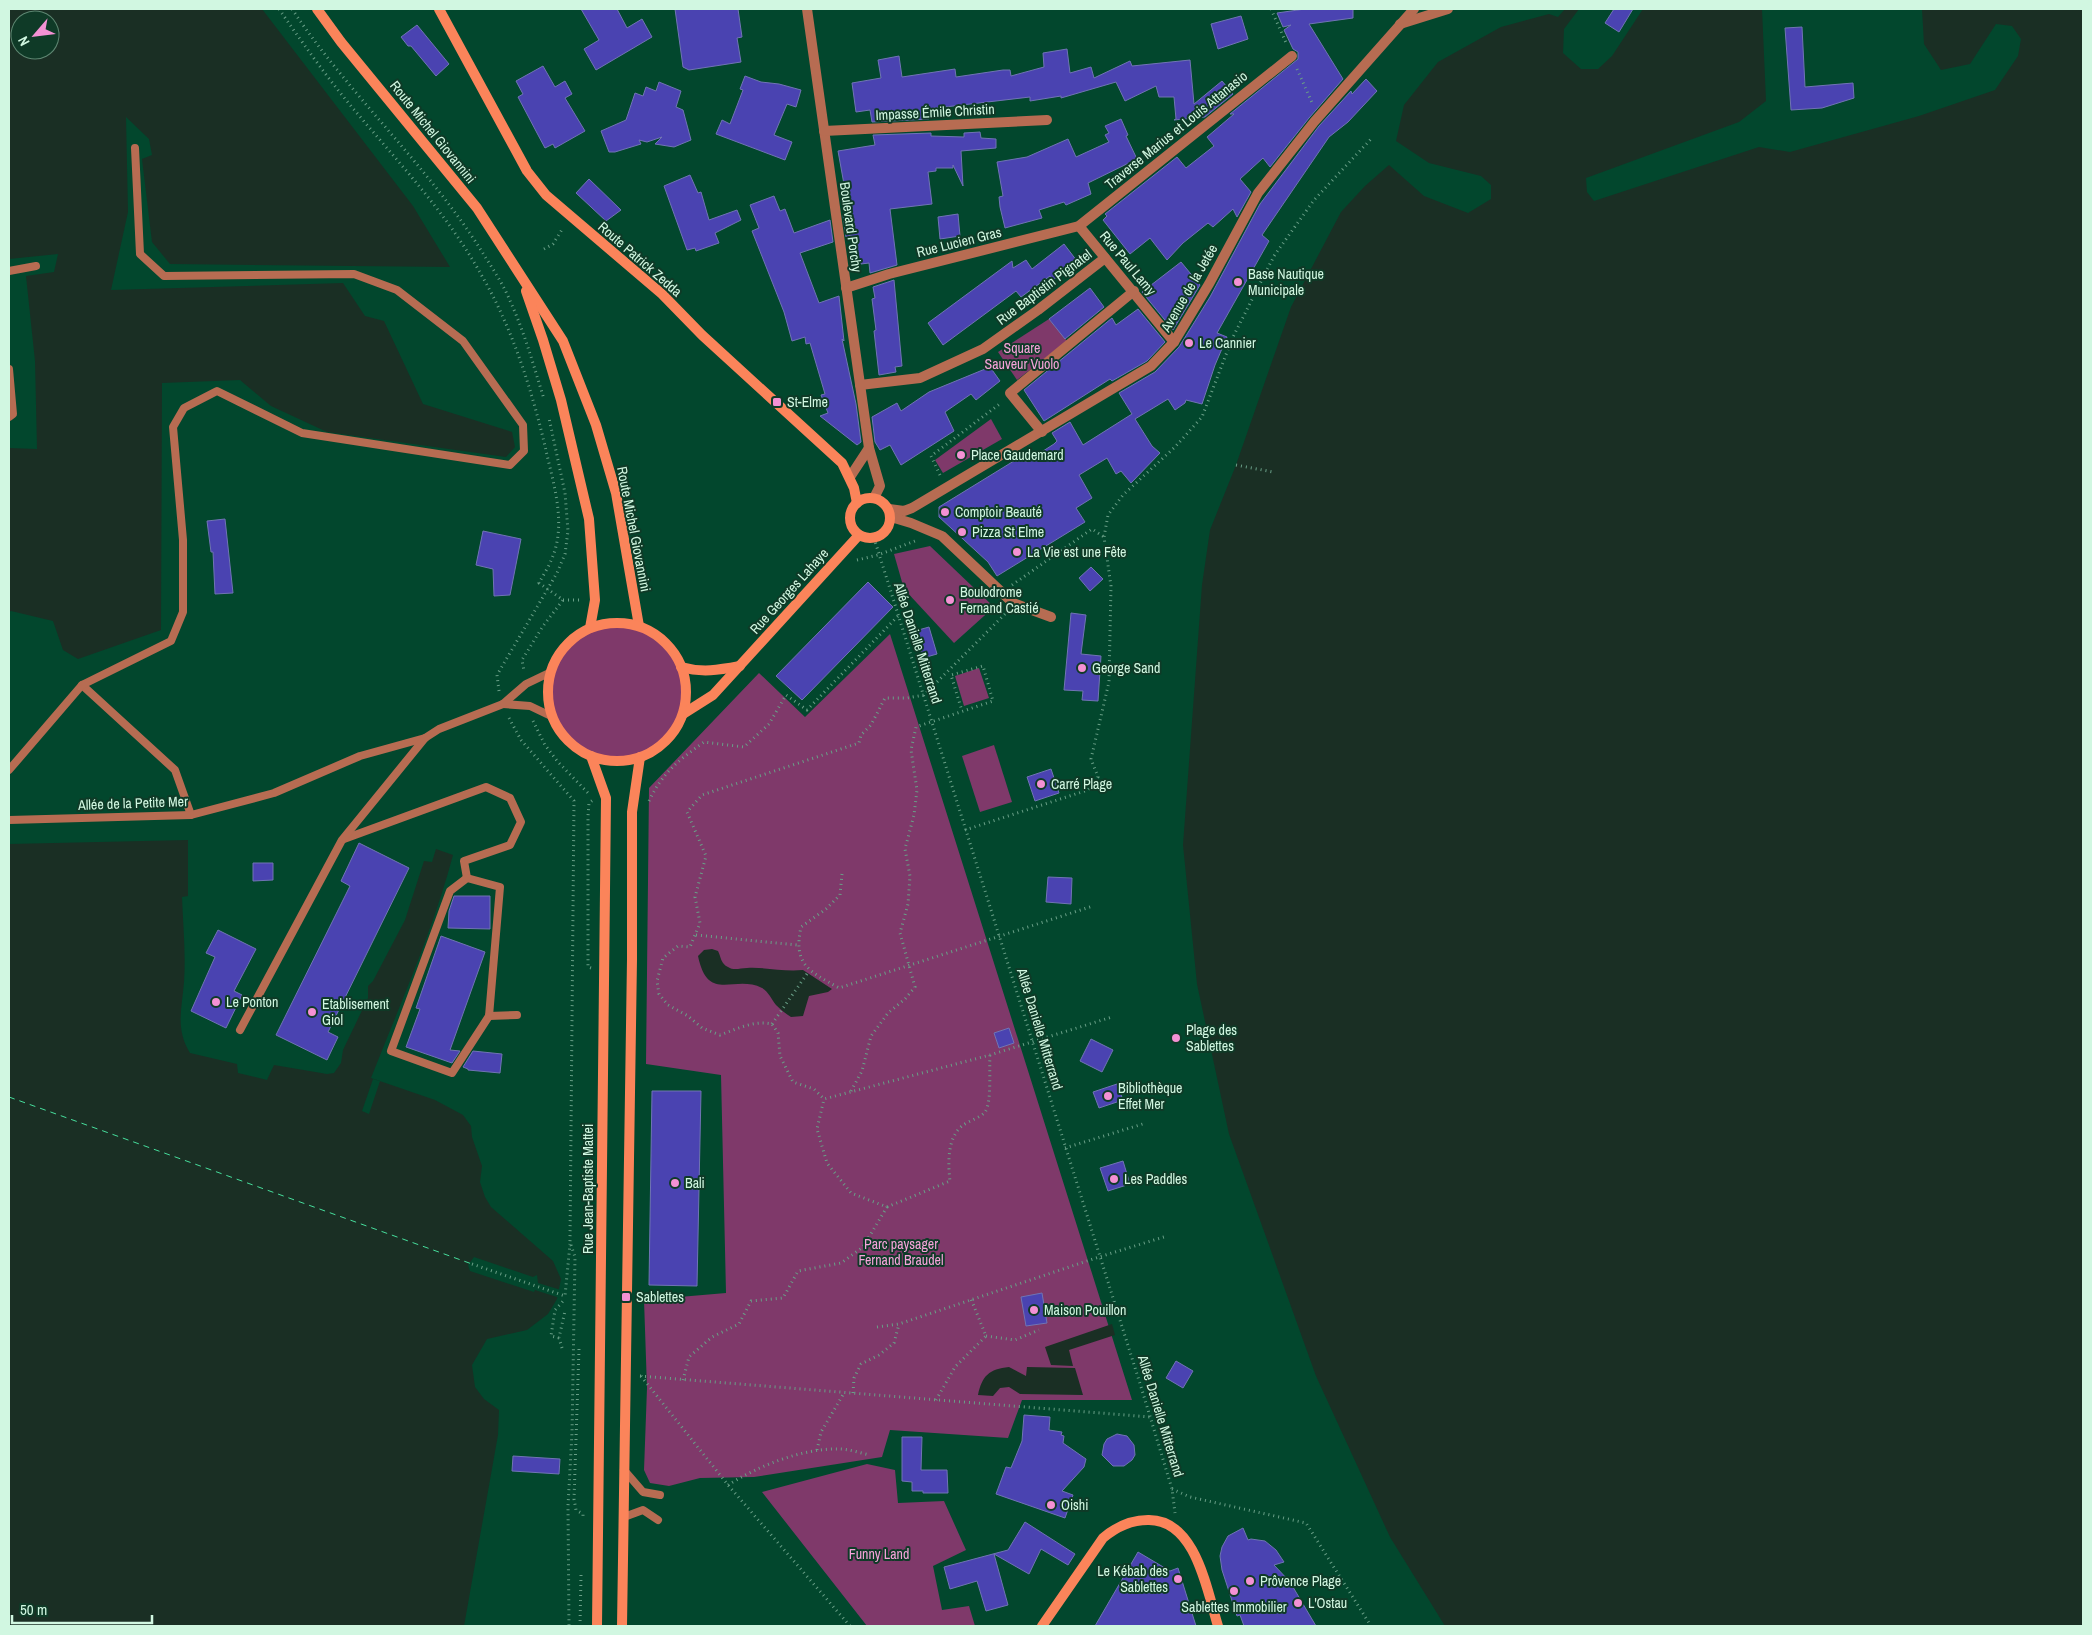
<svg xmlns="http://www.w3.org/2000/svg" width="2092" height="1635" viewBox="0 0 2092 1635" font-family="'Archivo Narrow',sans-serif">
<style>
.green{fill:#7f396a}
.water{fill:#1a2f24;fill-rule:evenodd}
.pier{fill:#02472d}
.lines{fill:none;stroke-linecap:round;stroke-linejoin:round}
.ferry{stroke:#46de9c;stroke-width:1;stroke-dasharray:6 5;stroke-linecap:butt}
.building{fill:#4a43b1;stroke:#7074b4}
.path{stroke:#699f87;stroke-width:3;stroke-dasharray:1 4;stroke-linecap:butt}
.lane{stroke:#b76c52;stroke-width:8}
.street{stroke:#b76c52;stroke-width:10}
.secondary{stroke:#fb845a;stroke-width:10}
.poi-dot{fill:#f491d4;stroke:#0f3a27;stroke-width:2}
.labels{text-anchor:middle;dominant-baseline:central;stroke-width:4;stroke-linejoin:round;paint-order:stroke}
.street-label{font-size:14px;fill:#d1f7e1;stroke:#0f3a27}
.poi-label{font-size:14px;fill:#d1f7e1;stroke:#0f3a27;text-anchor:start}
.park-label{font-size:14px;fill:#f6a3da;stroke:#0f3a27}
</style>
<rect width="100%" height="100%" fill="#02472d"/>
<g class="green">
<path d="M1049,319l18,22 -50,39 -19,-28z"/>
<path d="M991,419l11,20 -59,34 -8,-13z"/>
<path d="M930,546l64,61 -40,36 -50,-54 -10,-35z"/>
<circle cx="617" cy="692" r="69"/>
<path d="M890,634l242,766h-110l-14,38 -118,-8 -8,27 -128,20 -54,1 -31,8 -19,-3 -6,-13 3,-82 -3,-88 82,-7 -5,-218 -75,-11 3,-276 110,-115 46,44z"/>
<path d="M979,668l10,30 -25,8 -9,-30z"/>
<path d="M994,745l18,57 -32,10 -18,-56z"/>
<path d="M867,1464l28,6 3,33 46,-2 22,49 -33,16 9,44 27,-4 6,20h-108l-105,-134z"/>
</g>
<g class="water">
<path d="M9,9h253l151,197 37,61 -280,-3 -18,-22 -10,-83 10,-4 -3,-16 -23,-22 2,95 -17,78 232,-7 22,33 19,5 39,83 89,28 3,15 -9,10 -179,-25 -56,-26 -31,-26 -78,3 -1,247 -83,29 -15,-9 -10,-29 -42,-10 -2,1v-164l28,1 -2,-88 -9,-85 28,-4 4,-18 -49,5zM20,20h30v30h-30z"/>
<path d="M1565,9h14l-15,20 -1,24 18,16h17l14,-13 31,-47h119l4,92 -27,21 -153,56 1,14 7,9 165,-54 31,5 129,-36 76,-26 23,-34 3,-17 -9,-13 -16,-2 -26,40 -29,6 -17,-26 -2,-35h161v1617h-638l-55,-89 -74,-161 -87,-242 -32,-150 -14,-139 19,-260 8,-55 26,-65 55,-158 50,-95 24,-26 24,-21 35,31 44,17 23,-14v-14l-10,-9 -52,-13 -33,-22 8,-36 34,-43 63,-35 48,-13 9,3z"/>
<path d="M188,840v56l-6,1c1,28 4,57 2,85 -2,27 -9,46 6,71l47,11 1,9 29,7 7,-15 53,9 7,-1 7,-10 2,-13 25,-52v-12l5,-5 32,-61 19,-59 8,1 4,-13 17,6c-20,76 -53,149 -82,223l64,22 28,15 8,11 1,11 10,29 -2,16 5,15 6,10 62,54 8,18 -4,20 -9,15 -21,16 -40,9 -15,26 3,22 9,12 15,11 -1,25 -34,191h-455v-782z"/>
<path d="M712,949l6,2c3,6 3,13 10,16 6,4 12,1 19,1 20,-1 36,4 56,2l29,19 -4,3 -19,4 -6,20 -12,1c-5,-3 -10,-7 -15,-12 -4,-5 -8,-14 -14,-17 -28,-14 -54,16 -64,-32l6,-6z"/>
<path d="M1112,1324l3,11 -46,15 4,16 -22,-1 -6,-18z"/>
<path d="M1009,1367l17,9 1,-9 48,1 8,27 -63,-1 -11,-7 -9,1 -7,8 -15,-1c4,-19 11,-26 31,-28z"/>
</g>
<g class="pier">
<path d="M373,1079l7,2 -11,33 -7,-3z"/>
<path d="M474,1257l59,20 4,-2 1,8 23,7 -1,8 -25,-8 -1,2 -64,-21 -2,-6z"/>
</g>
<g class="lines">
<path class="ferry" d="M9,1097l463,167"/>
</g>
<g class="building">
<path d="M581,9h36l10,19 15,-9 10,18 -56,33 -12,-21 15,-9z"/>
<path d="M675,9h63l4,28 -5,1 4,24 -52,8 -6,-3z"/>
<path d="M1305,9h48v9l-44,6 34,55 -34,39 -39,49 -7,-9 -23,21 11,13 -14,25 -4,-8 -20,18 -5,-4 -25,20 -16,17 -17,-22 -20,16 -27,-34 4,-4 -2,-2 72,-57 9,11 28,-22 -7,-9 27,-23h-4l68,-55v-7l-5,-3 -9,-19 7,-5 -8,2 -6,-14z"/>
<path d="M1614,9h19l-14,23 -14,-9z"/>
<path d="M1241,16l7,23 -30,10 -7,-25z"/>
<path d="M417,25l32,39 -13,12 -25,-30h-3l-7,-9z"/>
<path d="M1802,27l3,60 48,-4 1,15 -32,10 -31,2 -6,-82z"/>
<path d="M1067,49l3,24 21,-6 3,11 36,-17 2,5 58,-6 4,44 28,-23 11,13 -28,23 -31,3 2,-1 -2,-22h-15l-3,-11 -31,15 -9,-19 -55,16v-2l-31,5v-4l-102,12 1,10 -57,3 -2,-12 -14,2 -4,-29 29,-5 -3,-18 21,-4 3,21 53,-8 1,8 47,-7h7l1,6 33,-9 -1,-14z"/>
<path d="M543,66l12,21 10,-6 7,13 -7,4 20,33 -30,17 -2,-4 -8,4 -8,-15 -19,-36 5,-3 -7,-13z"/>
<path d="M745,76l16,6 18,2 22,6 -5,17 -9,-3 -13,31 18,7 -7,18 -69,-26 6,-14 8,4 13,-34 -3,-1z"/>
<path d="M1366,79l11,12 -29,31 -19,15 -67,98 7,6 -52,92 10,4 -12,28 -13,39 -16,-4 -1,3 -10,7 -7,-11 -33,20 17,27 8,7 -29,30 -10,-12 -5,3 -9,-16 -28,17 13,23 -16,10 9,14 -88,54 -9,-14 -49,-45v-10l83,-51 4,6 28,-18 3,-3 -5,-8 18,-11 13,23 49,-31 -13,-21 36,-21 24,-25 31,-50 50,-93 59,-78 32,-35 1,3z"/>
<path d="M659,82l22,9 -5,16 7,3 8,30 -17,7 -19,-3 7,-7 -15,5 -8,-2 2,4 -26,8h-6l-8,-21 25,-11 9,-27 8,3 3,-9 10,4z"/>
<path d="M1121,119l7,16 -2,1 11,23 -49,24 3,11 -25,11 -2,-3 -25,8 3,8 -37,10 -5,-21 -1,-10 4,-1 -6,-34 30,-5 41,-18 8,18 33,-15 -4,-7 4,-2 -4,-7z"/>
<path d="M980,132l1,6 15,1v9l-35,3 2,35 -10,-21v3h-17v3l-8,1 4,32 -42,5 7,56 -27,8 -1,-10 -8,1 -1,-4 -5,1 -4,-26 -5,2 -3,-22 6,-3 -11,-61 37,-6 -2,-10 58,-2v3l33,1v-4z"/>
<path d="M690,175l8,18 3,-1 8,28 28,-10 4,10 -26,13 4,10 -23,8 -1,-3 -8,2 -23,-64z"/>
<path d="M589,179l32,31 -15,11 -30,-28z"/>
<path d="M774,196l6,15 5,-2 9,24 36,-13 3,22 -33,11 19,50 20,-7 5,45 -2,-2 14,65 5,38 -4,3 -37,-29 8,-3 -7,-18 4,-1 -15,-51 -4,1 -1,-7 -13,4 -8,-29 -32,-81 7,-3 -9,-23z"/>
<path d="M958,214l2,22 -20,3 -2,-22z"/>
<path d="M1064,244l13,17 -24,19 -3,-4 -29,21 -5,-6 -73,54 -15,-22 84,-62 1,7 13,-8 6,9z"/>
<path d="M1181,262l19,23 -27,45 -31,-38z"/>
<path d="M894,280l8,86 -7,1 1,5 -17,3 -5,-44 2,-1 -4,-31 3,-1 -2,-11z"/>
<path d="M1090,288l14,19 -39,32 -16,-20z"/>
<path d="M1138,309l27,33 -18,19 -35,20 -2,-2 -66,42 -20,-31 88,-72 4,7z"/>
<path d="M990,367l10,14 -24,19 -5,-6 -26,18 9,19 -53,34 -11,-20 -10,5 -5,-8 -3,-25 25,-14 4,8 28,-19z"/>
<path d="M225,519l8,74 -18,1 -2,-42h-2l-4,-31z"/>
<path d="M483,531l38,8 -11,56 -16,1 -1,-27 -17,-4z"/>
<path d="M1091,567l12,12 -13,12 -11,-13z"/>
<path d="M868,582l25,25 -91,93 -26,-24z"/>
<path d="M1071,613l15,2 -5,39 20,2 -3,45 -16,-1 1,-9 -19,-1z"/>
<path d="M929,627l8,27 -14,4 -8,-27z"/>
<path d="M1051,769l8,24 -24,8 -8,-24z"/>
<path d="M359,843l50,25 -81,164 10,5 -11,23 -51,-25 74,-149 -9,-5z"/>
<path d="M253,863h20v17l-20,1z"/>
<path d="M1048,877l24,1 -1,26 -25,-2z"/>
<path d="M454,896h36v33l-42,-1 1,-17z"/>
<path d="M218,930l38,19 -22,42 8,4 -16,33 -35,-17 24,-54 -9,-4z"/>
<path d="M441,936l44,16 -35,98 10,1 -8,12 -46,-16 14,-38 -4,-1z"/>
<path d="M1009,1028l5,15 -15,5 -5,-15z"/>
<path d="M1091,1039l22,11 -11,22 -22,-11z"/>
<path d="M473,1051l29,3 -2,19 -32,-3v-1l-5,-2z"/>
<path d="M1117,1084l6,16 -24,8 -6,-16z"/>
<path d="M652,1091h49l-4,195 -48,-1z"/>
<path d="M1123,1161l7,23 -22,7 -8,-23z"/>
<path d="M1042,1293l5,30 -21,3 -5,-29z"/>
<path d="M1176,1361l17,10 -10,17 -17,-10z"/>
<path d="M1024,1415l26,2 -1,13 13,2 -1,3 3,1 -1,7 23,16 -2,8 -22,24 11,4 -8,23 -69,-24 10,-27 5,1 11,-27z"/>
<path d="M1117,1434l10,2 7,9 1,10 -3,5 -8,6h-11l-11,-11 2,-11 3,-5z"/>
<path d="M902,1437h20l-1,33h26l1,23h-25v-2h-11v-9l-10,-1z"/>
<path d="M513,1456l47,3 -1,15 -47,-3z"/>
<path d="M1025,1522l50,32 -7,11 -27,-16 -12,25 -35,-20 14,51 -22,6 -9,-30 -27,8 -6,-22 64,-17z"/>
<path d="M1243,1528l5,12 3,-1 14,2 11,9 8,12 -10,3 16,17 26,44h-72l-4,-11 -3,1 -15,-46 -2,-14 2,-9 6,-11z"/>
<path d="M1138,1552l32,19 8,-3 18,58h-101z"/>
</g>
<g class="lines">
<g class="path">
<path d="M279,9c23,33 46,66 72,97 46,55 96,107 131,170 30,52 49,111 63,170 7,33 21,73 9,107 -3,10 -10,21 -15,30l24,17 -20,26 -21,34 2,11"/>
<path d="M292,9c56,84 132,153 187,238 11,18 24,36 32,56 14,31 23,64 33,96"/>
<path d="M1271,9l16,36"/>
<path d="M1297,69l16,36"/>
<path d="M544,249l9,-5 10,-16"/>
<path d="M1236,465l37,7"/>
<path d="M940,475l-9,-19 70,-53"/>
<path d="M874,538l268,852 30,99 3,24"/>
<path d="M857,560l21,-5 37,-14 1,-2"/>
<path d="M1012,585l80,-56 12,8"/>
<path d="M563,600h20"/>
<path d="M1005,614l-81,81 -17,3h-22l-14,27 -10,10 -2,8 -157,52 -15,17 19,44 -11,41 5,26 -10,24 -12,-1 -15,12 -6,23 2,13 9,11 20,11 14,12 18,7c17,-6 34,-15 52,-11l6,9 2,23 13,26 21,7 10,10 166,-44 122,-38"/>
<path d="M499,691l-2,-16 60,-102 8,-19 3,-23 -3,-38 -16,-75"/>
<path d="M509,718l12,22 53,61 -4,441 5,15 -3,176 -4,73 1,120"/>
<path d="M533,721l12,24 13,17 32,33"/>
<path d="M649,801c14,-29 30,-41 55,-59l40,5 25,-23 17,-29 21,15 91,-94"/>
<path d="M965,830l123,-40 10,-13 -7,-18 18,-77 2,-96 -7,-49 4,-22 15,-20 52,-48 27,-30 30,-78 42,-83 40,-56 57,-61"/>
<path d="M842,874l-2,21 -14,14 -25,18c-8,38 8,44 38,61l254,-82"/>
<path d="M696,935l101,10"/>
<path d="M591,968l-3,-1v-151l1,-13 4,-3"/>
<path d="M772,1024l37,-53"/>
<path d="M851,1091l11,-20 9,-35 17,-23 17,-14 10,-12 -15,-54 8,-29 2,-28 -5,-27 9,-34 3,-25 -6,-40 5,-23 77,-26 -10,-35 -32,9 11,36"/>
<path d="M1065,1148l81,-25"/>
<path d="M887,1207l63,-26c-2,-17 -3,-43 12,-55 6,-5 18,-8 23,-14 7,-9 4,-44 5,-57"/>
<path d="M472,1264l93,32 5,-52"/>
<path d="M877,1327l22,-3 200,-67 68,-21"/>
<path d="M986,1336l29,4 24,-10"/>
<path d="M559,1338l-8,-2 4,-26 10,-11"/>
<path d="M562,1348l-3,-10 6,-27"/>
<path d="M579,1349l-5,150 2,11 7,4v2"/>
<path d="M640,1376l510,41"/>
<path d="M641,1376l87,109 122,141"/>
<path d="M683,1380l6,-23 23,-20 27,-13 12,-23 32,-3 15,-27 43,-8 22,-16 24,-40 -36,-14 -24,-30 -10,-34 7,-30"/>
<path d="M853,1393l1,-15 7,-14 18,-9 15,-12 5,-19"/>
<path d="M936,1400l19,-33 31,-31 -15,-37"/>
<path d="M817,1450l4,-18 23,-39"/>
<path d="M728,1485c30,-19 75,-37 111,-36 10,0 21,4 31,6"/>
<path d="M1172,1489l18,8 116,26 65,103"/>
<path d="M580,1626l1,-51"/>
</g>
<g class="lane">
<path d="M9,271l27,-5"/>
<path d="M9,369l4,45 -4,3"/>
<path d="M82,685l93,85 16,45"/>
<path d="M503,704l27,2 23,11"/>
<path d="M9,770l73,-85 89,-44 12,-29v-72l-10,-113 11,-19 33,-17 85,42 208,32 14,-14 -1,-26 -60,-84 -66,-51 -43,-16 -190,2 -24,-22 -5,-106"/>
<path d="M9,820l182,-5 83,-22 86,-37 65,-18"/>
<path d="M344,839l142,-52 24,11 11,24 -11,23 -46,16 3,17"/>
<path d="M467,878l33,9 -11,129 -37,57 -61,-22 59,-160z"/>
<path d="M489,1016l28,-1"/>
<path d="M240,1030l102,-190 83,-102 14,-9 64,-25 23,-20 25,-12"/>
<path d="M624,1470l19,22 17,3"/>
<path d="M624,1517l19,-7 15,10"/>
</g>
<g class="street">
<path d="M807,9l62,439 11,38 -6,12"/>
<path d="M1400,24l48,-15"/>
<path d="M824,131l223,-11"/>
<path d="M1079,226l95,116"/>
<path d="M846,288l43,-14 190,-48 213,-170"/>
<path d="M860,385l60,-7 63,-29 55,-39 67,-52"/>
<path d="M1042,432l-32,-39 124,-102"/>
<path d="M850,477l19,-29"/>
<path d="M889,509l15,2 8,-3 239,-142 23,-24 35,-58 49,-91 56,-71 100,-113"/>
<path d="M891,517l20,6 31,13 71,67 38,14"/>
</g>
<g class="secondary">
<path d="M317,9l24,33 136,166 86,133 33,84 20,68 23,133"/>
<path d="M439,9l88,162 19,24 116,99 40,41 140,128 12,25 3,15"/>
<path d="M526,291l17,49 18,60 28,119 6,81 -5,28"/>
<circle cx="870" cy="518" r="20"/>
<circle cx="617" cy="692" r="69"/>
<path d="M681,667c21,6 38,3 59,-1"/>
<path d="M683,714l30,-19 146,-160"/>
<path d="M591,756l15,42 -9,828"/>
<path d="M622,1626l10,-667v-147l8,-55"/>
<path d="M1042,1626l61,-88c13,-11 28,-18 45,-18 48,-1 59,71 70,106"/>
</g>
</g>
<g class="poi-dot">
<circle cx="1238" cy="282" r="5"/>
<circle cx="1189" cy="343" r="5"/>
<rect x="772" y="397" width="10" height="10" rx="2.5"/>
<circle cx="961" cy="455" r="5"/>
<circle cx="945" cy="512" r="5"/>
<circle cx="962" cy="532" r="5"/>
<circle cx="1017" cy="552" r="5"/>
<circle cx="950" cy="600" r="5"/>
<circle cx="1082" cy="668" r="5"/>
<circle cx="1041" cy="784" r="5"/>
<circle cx="216" cy="1002" r="5"/>
<circle cx="312" cy="1012" r="5"/>
<circle cx="1176" cy="1038" r="5"/>
<circle cx="1108" cy="1096" r="5"/>
<circle cx="1114" cy="1179" r="5"/>
<circle cx="675" cy="1183" r="5"/>
<rect x="621" y="1292" width="10" height="10" rx="2.5"/>
<circle cx="1034" cy="1310" r="5"/>
<circle cx="1051" cy="1505" r="5"/>
<circle cx="1178" cy="1579" r="5"/>
<circle cx="1250" cy="1581" r="5"/>
<circle cx="1234" cy="1591" r="5"/>
<circle cx="1298" cy="1603" r="5"/>
</g>
<g class="labels">
<g class="street-label">
<text transform="translate(935 112) rotate(-3)">Impasse Émile Christin</text>
<text transform="translate(1176 130) rotate(-39)">Traverse Marius et Louis Attanasio</text>
<text transform="translate(433 132) rotate(51)">Route Michel Giovannini</text>
<text transform="translate(851 227) rotate(82)">Boulevard Porchy</text>
<text transform="translate(959 242) rotate(-14)">Rue Lucien Gras</text>
<text transform="translate(640 259) rotate(41)">Route Patrick Zedda</text>
<text transform="translate(1128 263) rotate(50)">Rue Paul Lamy</text>
<text transform="translate(1044 287) rotate(-37)">Rue Baptistin Pignatel</text>
<text transform="translate(1189 288) rotate(-60)">Avenue de la Jetée</text>
<text transform="translate(634 529) rotate(79)">Route Michel Giovannini</text>
<text transform="translate(789 591) rotate(-48)">Rue Georges Lahaye</text>
<text transform="translate(918 643) rotate(72)">Allée Danielle Mitterrand</text>
<text transform="translate(133 803) rotate(-2)">Allée de la Petite Mer</text>
<text transform="translate(1040 1029) rotate(73)">Allée Danielle Mitterrand</text>
<text transform="translate(588 1189) rotate(-90)">Rue Jean-Baptiste Mattei</text>
<text transform="translate(1161 1416) rotate(73)">Allée Danielle Mitterrand</text>
</g>
<g class="poi-label">
<text x="1248" y="274">Base Nautique<tspan x="1248" dy="16">Municipale</tspan></text>
<text x="1199" y="343">Le Cannier</text>
<text x="787" y="402">St-Elme</text>
<text x="971" y="455">Place Gaudemard</text>
<text x="955" y="512">Comptoir Beauté</text>
<text x="972" y="532">Pizza St Elme</text>
<text x="1027" y="552">La Vie est une Fête</text>
<text x="960" y="592">Boulodrome<tspan x="960" dy="16">Fernand Castié</tspan></text>
<text x="1092" y="668">George Sand</text>
<text x="1051" y="784">Carré Plage</text>
<text x="226" y="1002">Le Ponton</text>
<text x="322" y="1004">Etablisement<tspan x="322" dy="16">Giol</tspan></text>
<text x="1186" y="1030">Plage des<tspan x="1186" dy="16">Sablettes</tspan></text>
<text x="1118" y="1088">Bibliothèque<tspan x="1118" dy="16">Effet Mer</tspan></text>
<text x="1124" y="1179">Les Paddles</text>
<text x="685" y="1183">Bali</text>
<text x="636" y="1297">Sablettes</text>
<text x="1044" y="1310">Maison Pouillon</text>
<text x="1061" y="1505">Oishi</text>
<text x="1168" y="1571" text-anchor="end">Le Kébab des<tspan x="1168" dy="16">Sablettes</tspan></text>
<text x="1260" y="1581">Prôvence Plage</text>
<text x="1308" y="1603">L'Ostau</text>
<text x="1234" y="1607" text-anchor="middle">Sablettes Immobilier</text>
</g>
<g class="park-label">
<text x="1022" y="348">Square<tspan x="1022" dy="16">Sauveur Vuolo</tspan></text>
<text x="901" y="1244">Parc paysager<tspan x="901" dy="16">Fernand Braudel</tspan></text>
<text x="879" y="1554">Funny Land</text>
</g>
</g>
<rect width="2092" height="1635" fill="none" stroke="#d1f7e1" stroke-width="20"/>
<g transform="translate(35 35) rotate(242)"><circle r="24" fill="#0f3a27" stroke="#5d8671"/>
<path d="M0-4L9 19L0 12L-9 19Z" fill="#f491d4"/>
<text y="-8" font-size="14" font-weight="bold" text-anchor="middle" fill="#d1f7e1">N</text>
</g>
<path d="M12 1615v8h140v-8" fill="none" stroke="#d1f7e1" stroke-width="2.5"/>
<text x="20" y="1615" font-size="15" fill="#d1f7e1" stroke="#0f3a27" stroke-width="4" paint-order="stroke">50 m</text>
</svg>
